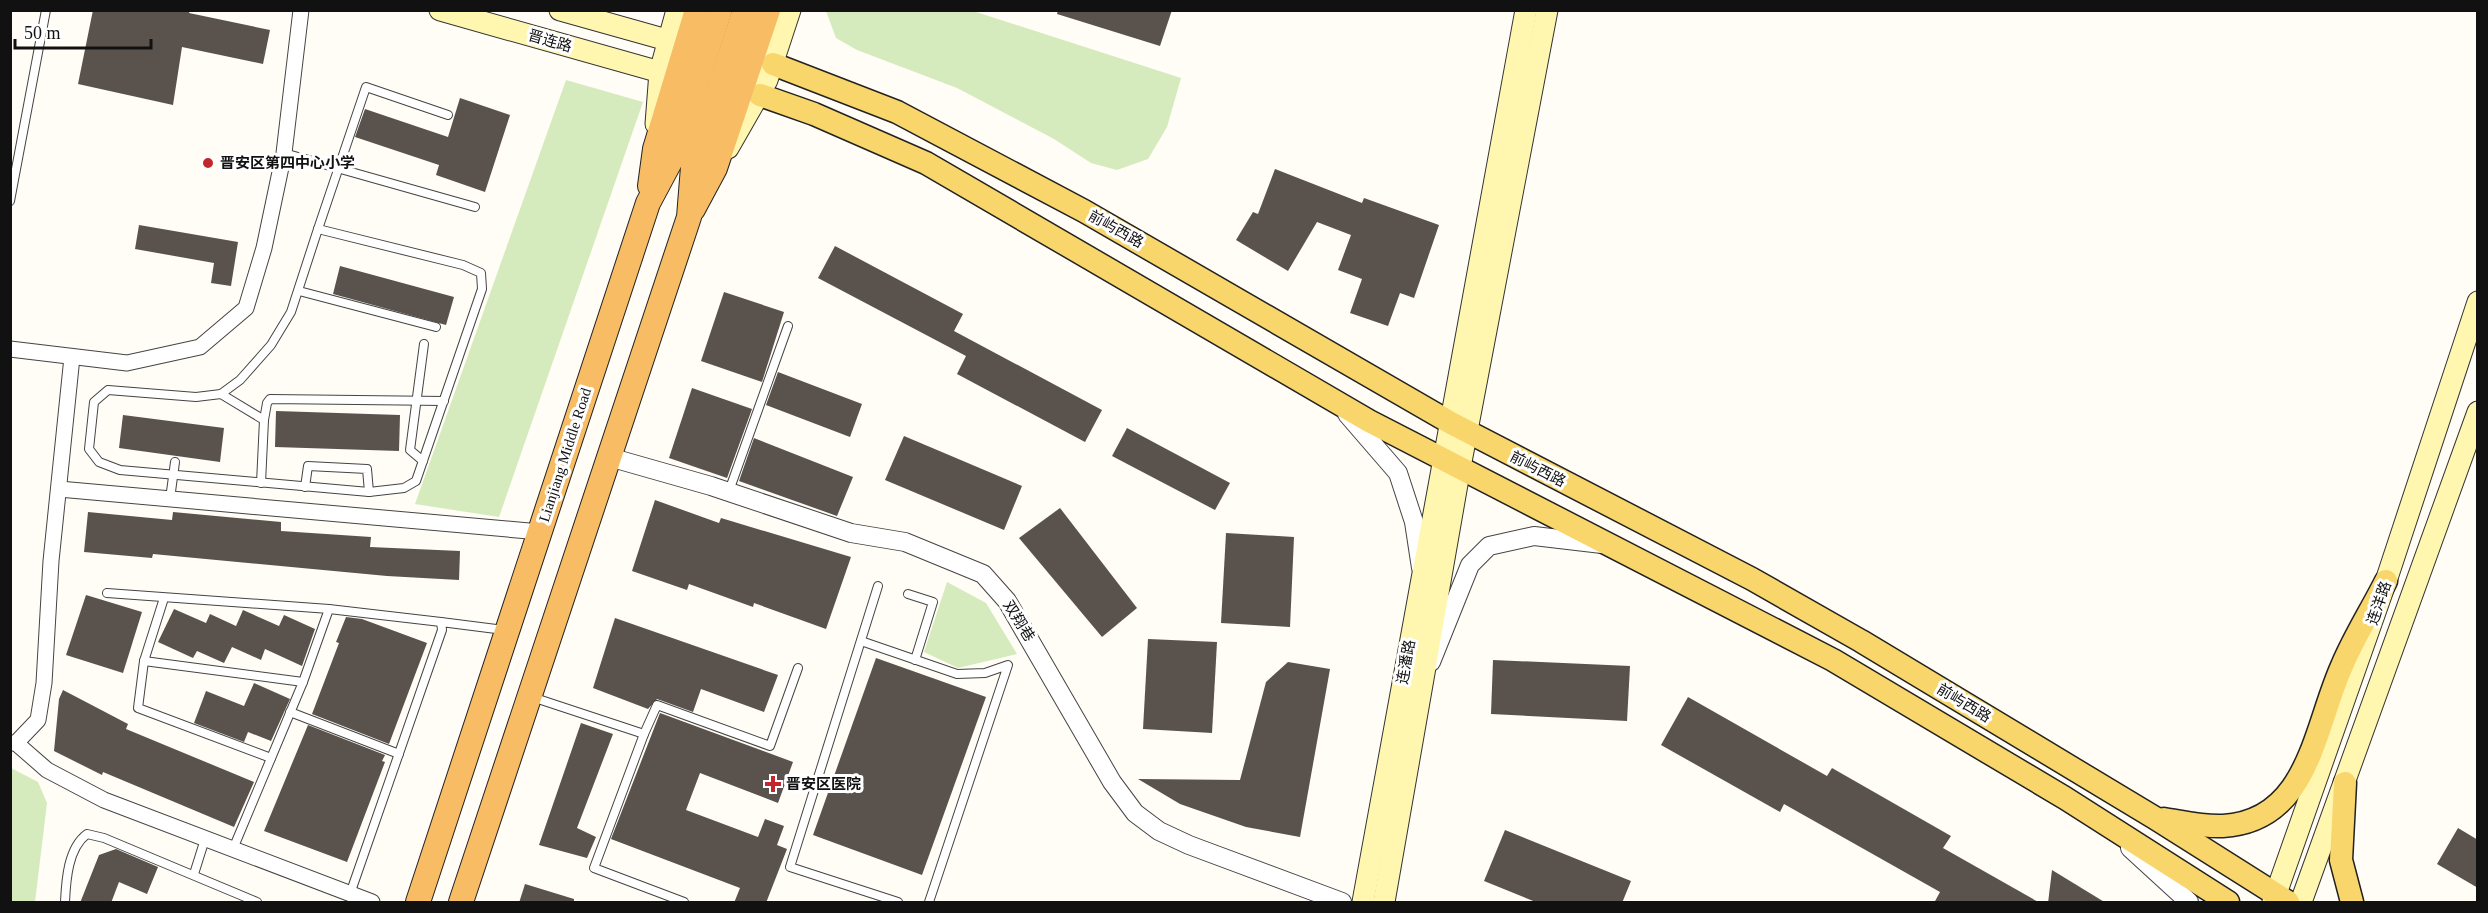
<svg xmlns="http://www.w3.org/2000/svg" width="2488" height="913" viewBox="0 0 2488 913" font-family="'Times New Roman','Noto Sans SC',serif">
<style>
.green{fill:#d5ebbd}
.building{fill:#5a524d}
.lines{fill:none;stroke-linecap:round;stroke-linejoin:round}
.service-casing{stroke:#444;stroke-width:10}
.minor-casing{stroke:#444;stroke-width:17}
.tertiary-casing{stroke:#444;stroke-width:20}
.secondary-casing{stroke:#333;stroke-width:23}
.primary-casing{stroke:#222;stroke-width:25}
.trunk-casing{stroke:#222;stroke-width:26}
.service{stroke:#fff;stroke-width:8}
.minor{stroke:#fff;stroke-width:15}
.tertiary{stroke:#fff;stroke-width:18}
.secondary{stroke:#fff6b0;stroke-width:21}
.primary{stroke:#f9d66b;stroke-width:22}
.trunk{stroke:#f7bc64;stroke-width:24}
.poi-dot{fill:#c4262e;stroke:#fff;stroke-width:2}
.labels{text-anchor:middle;dominant-baseline:central;stroke-width:6;stroke-linejoin:round;paint-order:stroke}
.street-label{font-size:15px;fill:#111;stroke:#fff}
.poi-label{font-size:15px;font-weight:bold;fill:#111;stroke:#fff;text-anchor:start}
</style>
<rect width="100%" height="100%" fill="#fffdf5"/>
<g class="green">
<path d="M826,11h147l208,67 -14,49 -19,32 -31,11 -26,-7 -37,-24 -97,-51 -100,-38 -21,-12z"/>
<path d="M566,80l77,22 -144,415 -84,-13z"/>
<path d="M947,582l39,21 31,51 -59,14 -34,-16z"/>
<path d="M11,768l27,14 9,21 -12,99h-24z"/>
</g>
<g class="building">
<path d="M93,10h97l-1,3 81,17 -7,34 -81,-17 -9,58 -95,-21z"/>
<path d="M1058,10h114l-12,36 -103,-32z"/>
<path d="M460,98l50,17 -25,77 -49,-17 3,-10 -84,-28 10,-28 83,28z"/>
<path d="M1275,169l87,34 2,-5 75,27 -25,73 -14,-5 -12,33 -38,-13 12,-34 -24,-9 13,-35 -34,-13 -29,49 -52,-31 17,-28 5,2z"/>
<path d="M139,225l99,17 -7,44 -20,-3 3,-20 -79,-14z"/>
<path d="M835,246l128,68 -9,17 148,79 -17,32 -128,-68 9,-18 -148,-78z"/>
<path d="M340,266l114,31 -8,28 -113,-31z"/>
<path d="M724,292l60,20 -22,70 -61,-21z"/>
<path d="M778,372l84,32 -12,33 -84,-32z"/>
<path d="M692,388l60,21 -25,69 -58,-20z"/>
<path d="M276,411l124,4 -1,36 -124,-4z"/>
<path d="M123,415l101,13 -4,34 -101,-14z"/>
<path d="M1127,428l103,55 -15,27 -103,-54z"/>
<path d="M904,436l118,50 -18,44 -119,-50z"/>
<path d="M754,438l99,39 -16,39 -98,-35z"/>
<path d="M655,500l64,23 2,-5 130,39 -25,72 -72,-26 -1,4 -64,-23 -2,6 -55,-19z"/>
<path d="M1060,508l77,100 -35,29 -83,-99z"/>
<path d="M88,512l84,8 1,-8 108,10v9l90,6 -1,10 90,4 -1,29 -72,-4 -234,-22 -1,4 -68,-6z"/>
<path d="M1226,533l68,4 -4,90 -69,-4z"/>
<path d="M86,595l56,17 -19,61 -57,-18z"/>
<path d="M174,609l32,14 4,-9 26,12 7,-16 36,16 5,-11 31,14 -13,37 -37,-17 -4,11 -29,-13 -8,16 -27,-12 -4,7 -35,-16z"/>
<path d="M346,617l16,2 65,24 -38,101 -77,-30 27,-71 -3,-1z"/>
<path d="M615,618l163,57 -14,37 -63,-23 -8,23 -36,-13 -9,10 -55,-21z"/>
<path d="M1148,639l69,3 -5,91 -69,-4z"/>
<path d="M876,658l110,39 -64,178 -109,-40z"/>
<path d="M1493,660l137,6 -3,55 -136,-7z"/>
<path d="M1288,662l42,7 -30,168 -54,-10 -66,-23 -42,-25 102,1 26,-98z"/>
<path d="M254,683l36,16 -19,42 -23,-9 -4,10 -50,-19 12,-32 38,15z"/>
<path d="M63,690l65,34 -2,5 128,53 -20,45 -131,-55 -1,3 -48,-24 5,-52z"/>
<path d="M1688,697l139,79 5,-8 119,68 -8,12 97,55h-106l6,-11 -156,-88 -4,8 -119,-67z"/>
<path d="M660,713l133,49 -15,41 -78,-30 -14,37 72,27 7,-18 19,7 -7,19 10,4 -21,54h-32l6,-15 -129,-49z"/>
<path d="M581,723l32,11 -36,94 19,9 -9,21 -48,-13z"/>
<path d="M308,725l77,30 -3,6 3,1 -38,100 -83,-31z"/>
<path d="M2458,828l20,12v48l-41,-24z"/>
<path d="M1505,830l126,51 -9,22h-84l-54,-22z"/>
<path d="M116,849l42,18 -11,27 -28,-12 -8,21h-31l19,-48z"/>
<path d="M2052,870l54,33h-58z"/>
<path d="M525,884l49,15v4h-55z"/>
</g>
<g class="lines">
<g class="service-casing">
<g id="service">
<path d="M284,153l191,54"/>
<path d="M10,201l36,-191"/>
<path d="M318,229l145,36 18,8 1,16 -66,192 -12,7 -35,4 -249,-22 -21,-8 -10,-13 5,-47 14,-12 88,7 25,-3 19,-14 31,-35 20,-33z"/>
<path d="M318,229l48,-142 82,28"/>
<path d="M299,291l137,36"/>
<path d="M221,394l43,26 -3,63"/>
<path d="M264,420l3,-17 3,-4 174,2"/>
<path d="M423,461l-13,-11 14,-106"/>
<path d="M305,487l3,-21 59,3 2,23"/>
<path d="M729,491l59,-165"/>
<path d="M170,499l5,-37"/>
<path d="M878,586l-88,281 108,35"/>
<path d="M107,593l222,16 112,13"/>
<path d="M908,594l25,8 -18,58"/>
<path d="M164,598l-20,63 -6,47 133,50"/>
<path d="M861,641l96,33 28,-1 23,-8 -79,237"/>
<path d="M144,661l159,21"/>
<path d="M532,697l112,37 -50,134 90,34"/>
<path d="M290,712l109,42"/>
<path d="M644,734l13,-29 113,41 28,-78"/>
<path d="M233,849l70,-167 26,-73"/>
<path d="M194,874l11,-35"/>
<path d="M350,894l92,-264 -1,-8 63,8"/>
<path d="M65,902c1,-22 3,-54 22,-68l17,4 153,64"/>
</g>
</g>
<g class="minor-casing">
<g id="minor">
<path d="M10,349l117,14 73,-16 46,-39 18,-60 20,-95 17,-143"/>
<path d="M59,489l481,43"/>
<path d="M10,743h6l22,-23 6,-37 7,-122 21,-204"/>
<path d="M16,743l31,27 57,30 268,102"/>
</g>
</g>
<g class="tertiary-casing">
<g id="tertiary">
<path d="M1347,414l51,59 16,49 7,46"/>
<path d="M609,457l102,29 140,47 54,9 78,32 24,27 105,181 23,31 24,18 30,14 153,57"/>
<path d="M1431,662l39,-97 19,-19 45,-10 68,8"/>
<path d="M2130,848l59,54"/>
</g>
</g>
<g class="secondary-casing">
<g id="secondary">
<path d="M440,10l220,62"/>
<path d="M560,10l107,30"/>
<path d="M656,124l4,-52 17,-62"/>
<path d="M728,148l39,-68 23,-70"/>
<path d="M1363,902l163,-892"/>
<path d="M1384,902l76,-435 87,-457"/>
<path d="M2273,902l113,-321 92,-279"/>
<path d="M2301,902l177,-490"/>
</g>
</g>
<g class="primary-casing">
<g id="primary">
<path d="M773,64l124,48 187,99 367,212 301,156 109,62 294,177 133,84"/>
<path d="M760,95l54,19 112,49 443,258 464,239 232,138 163,104"/>
<path d="M2345,783l-4,77 11,42"/>
<path d="M2164,819c19,3 39,8 59,7 86,-5 91,-98 119,-160 12,-29 30,-57 44,-85"/>
</g>
</g>
<g class="trunk-casing">
<g id="trunk">
<path d="M650,186l5,-37 42,-139"/>
<path d="M693,209l22,-41 53,-158"/>
<path d="M418,902l230,-699 24,-45 48,-148"/>
<path d="M461,902l228,-685 4,-50 52,-157"/>
</g>
</g>
<use href="#service" class="service"/>
<use href="#minor" class="minor"/>
<use href="#tertiary" class="tertiary"/>
<use href="#secondary" class="secondary"/>
<use href="#primary" class="primary"/>
<use href="#trunk" class="trunk"/>
</g>
<g class="poi-dot">
<circle cx="208" cy="163" r="6"/>
<path d="M770 775h6v6h6v6h-6v6h-6v-6h-6v-6h6z"/>
</g>
<g class="labels">
<g class="street-label">
<text transform="translate(550 41) rotate(16)">晋连路</text>
<text transform="translate(1116 229) rotate(29)">前屿西路</text>
<text transform="translate(565 455) rotate(-72)">Lianjiang Middle Road</text>
<text transform="translate(1538 469) rotate(27)">前屿西路</text>
<text transform="translate(2379 603) rotate(-71)">连洋路</text>
<text transform="translate(1019 621) rotate(58)">双翔巷</text>
<text transform="translate(1406 662) rotate(-80)">连潘路</text>
<text transform="translate(1964 703) rotate(31)">前屿西路</text>
</g>
<g class="poi-label">
<text x="220" y="163">晋安区第四中心小学</text>
<text x="786" y="784">晋安区医院</text>
</g>
</g>
<rect width="2488" height="913" fill="none" stroke="#111111" stroke-width="24"/>
<path d="M15 39v9h136v-9" fill="none" stroke="#111111" stroke-width="3"/>
<text x="24" y="39" font-size="18" fill="#111111" stroke="#ffffff" stroke-width="4.5" paint-order="stroke">50 m</text>
</svg>
